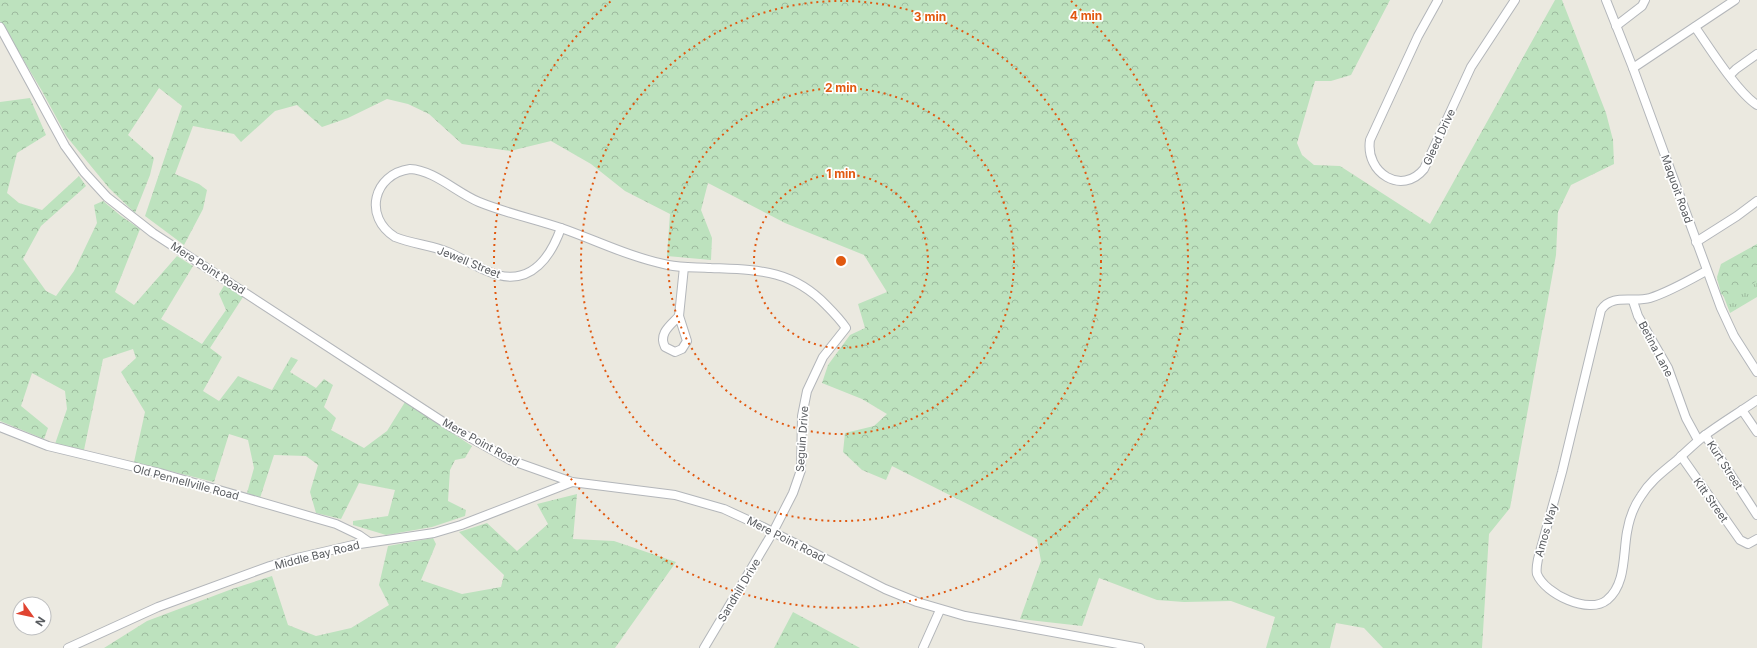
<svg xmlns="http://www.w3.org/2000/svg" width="1757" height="648" viewBox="0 0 1757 648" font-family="Inter,sans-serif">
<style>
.grass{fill:url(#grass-tufts)}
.forest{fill:url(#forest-crowns)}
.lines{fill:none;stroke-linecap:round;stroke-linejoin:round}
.minor-casing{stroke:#b3b6ba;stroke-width:10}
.minor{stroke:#fff;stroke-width:8}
.ring{fill:none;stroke:#e15910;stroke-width:2;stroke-dasharray:2 4}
.labels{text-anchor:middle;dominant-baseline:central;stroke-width:3.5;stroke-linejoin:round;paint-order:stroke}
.street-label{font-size:11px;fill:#595c60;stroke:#fff}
.centre{fill:#e15910;stroke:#fff;stroke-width:2}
.ring-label{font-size:12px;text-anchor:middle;font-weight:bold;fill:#e15910;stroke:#fff;stroke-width:3.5;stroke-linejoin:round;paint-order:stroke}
</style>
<defs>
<pattern id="grass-tufts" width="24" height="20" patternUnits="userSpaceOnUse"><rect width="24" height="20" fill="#bde2be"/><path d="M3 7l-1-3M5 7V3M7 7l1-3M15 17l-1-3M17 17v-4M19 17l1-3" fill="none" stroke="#9dba9e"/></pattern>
<pattern id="forest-crowns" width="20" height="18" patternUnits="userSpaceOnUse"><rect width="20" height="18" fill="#bde2be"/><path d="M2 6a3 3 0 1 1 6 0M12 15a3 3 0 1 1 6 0" fill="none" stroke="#9dba9e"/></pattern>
</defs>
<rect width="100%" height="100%" fill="#ebe9e0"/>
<path class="grass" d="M1757,256v41l-27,16 -13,-34z"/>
<g class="forest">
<path d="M0,0h1390l-39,75 -20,6h-16l-18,62 5,12 12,10 26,1 90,58 125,-224h7l44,113 7,27 1,24 -43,21 -13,27 -2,43 -46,253 -21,26 -7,114h-99l-19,-20 -28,-5 -6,25h-64l9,-31 -44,-16 -47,1 -27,-2 -58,-22 -17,48 -62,-7 21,-58 -4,-22 -145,-73 -6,14 -24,-10 -19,-18 2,-19 29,-7 13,-12 -25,-15 -40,-16 6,-18 22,-30 15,-7 -7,-24 29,-12 -23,-37 -79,-32 -77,-40 -7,27 11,28 -1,22 -44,-4 3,-42 -45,-23 -34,-27 -40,-23 -41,10 -48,-7 -33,-30 -21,-10 -21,-5 -39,19 -26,9 -25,-22 -22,6 -34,31 -7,-8 -41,-8 -18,48 24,10 8,6 -4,19 -19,36 -39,-29 37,-110 -23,-18 -31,47 26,23 -4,17 -15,38 -26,-25 -42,-51 -25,-46 -42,-70z"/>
<path d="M30,98l16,37 -29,18 -10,40 12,10 23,7 37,-34 7,10 -45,40 -18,33 23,32 10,5 18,-25 23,-48 -3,-18 9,-4 18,15 19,13 -25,63 19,13 43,-49 16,10 -32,53 41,25 24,-34 -7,-16 6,-10 18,13 -33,51 12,9 -19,34 16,10 19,-25 34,14 19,-33 7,3 -8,12 26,16 8,-9 9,6 -9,22 12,11 -5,12 33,18 23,-17 18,-29 67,44 -7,12 -10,2 -5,10 -2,31 18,9 -1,6 -33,11 -46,8 -33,-10v-4l35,-5 7,-26 -36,-7 -18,36 -25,-6 -6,-21 8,-27 -12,-9 -32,-1 -14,43 -13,-5 7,-25 -6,-28 -19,-6 -15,48 -80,-20 11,-50 -24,-40 15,-14 -3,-9 -30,10 -19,91 -29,-6 12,-35 -2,-18 -33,-18 -11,33 27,22 -4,11 -44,-18v-319z"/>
<path d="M1757,244v37l-29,17 -7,-4 -4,-17 4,-13z"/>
<path d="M577,494l-4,45 41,2 62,21 -61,86h-511l43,-27 85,-32 40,-13 16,49 28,11 35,-8 38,-23 -10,-20 9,-39 45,-8 3,6 -15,36 41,14 39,-7 3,-12 -45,-43 28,-9 30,28 31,-27 -11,-20z"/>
<path d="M793,612l67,36h-86z"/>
</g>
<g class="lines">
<g class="minor-casing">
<g id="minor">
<path d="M1438,0l-20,36 -48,104c-5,33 32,56 54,29l47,-102 44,-67"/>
<path d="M1606,0l27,68 88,240 13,28 23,36"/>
<path d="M1616,26l26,-20 3,-6"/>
<path d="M0,27l65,119 19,26 23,25 46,36 298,194 59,33 62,22 103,13 49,14 39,18 122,62 32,13 48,14 175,32"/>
<path d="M1695,27c14,20 42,65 62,78"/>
<path d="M1633,68l102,-68"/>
<path d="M1730,75l6,-6 21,-15"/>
<path d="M410,169c24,1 47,24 69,33 27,11 55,17 82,26 -10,28 -29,56 -63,47 -18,-5 -34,-16 -50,-23 -17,-7 -36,-8 -53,-15 -32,-20 -22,-63 15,-68z"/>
<path d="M561,228c37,13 68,29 107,37 14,3 29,2 43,3 46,2 80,1 115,37 7,7 14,14 20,23l-23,29 -16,34 -5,25 -1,54 -8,23 -20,39 -69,116"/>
<path d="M1696,242l41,-26 20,-15"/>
<path d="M1706,271c-18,10 -37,21 -56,27 -17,5 -38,-5 -49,12l-39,162 -24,87c-1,5 -2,11 -1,15 8,20 52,41 70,26 19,-15 16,-46 20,-68 2,-12 7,-26 14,-36 9,-15 23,-25 36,-36 9,-8 18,-17 27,-24 17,-13 36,-24 53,-36"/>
<path d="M1633,301l5,15 30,52 18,50 12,22"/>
<path d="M679,316l8,25 -5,8 -7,3 -10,-5c-7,-14 6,-22 14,-31z"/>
<path d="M679,316l5,-49"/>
<path d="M1742,410l15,22"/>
<path d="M0,427l48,19 112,27 176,51 23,11 10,7"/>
<path d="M1705,435l52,80"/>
<path d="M1681,456l59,84 8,4 9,-5"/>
<path d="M68,648l90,-41 112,-41 27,-8 56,-13 81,-12 27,-8 111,-43"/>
<path d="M923,648l17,-38"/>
</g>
</g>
<use href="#minor" class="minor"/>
</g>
<g class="ring">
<circle cx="841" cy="261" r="87"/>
<circle cx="841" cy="261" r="173"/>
<circle cx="841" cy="261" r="260"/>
<path d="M1071 1A347 347 0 1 1 611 1"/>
</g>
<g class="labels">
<g class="street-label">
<text transform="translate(1439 137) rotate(-65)">Gleed Drive</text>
<text transform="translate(1677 189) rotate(70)">Maquoit Road</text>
<text transform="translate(469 262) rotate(22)">Jewell Street</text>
<text transform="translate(208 268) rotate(33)">Mere Point Road</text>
<text transform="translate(1656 349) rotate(62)">Betina Lane</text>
<text transform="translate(802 439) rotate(-86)">Seguin Drive</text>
<text transform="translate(481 442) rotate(29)">Mere Point Road</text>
<text transform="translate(1725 465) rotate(57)">Kurt Street</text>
<text transform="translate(186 482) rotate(15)">Old Pennellville Road</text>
<text transform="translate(1711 500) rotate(55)">Kitt Street</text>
<text transform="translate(1546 530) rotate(-74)">Amos Way</text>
<text transform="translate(786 539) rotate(27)">Mere Point Road</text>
<text transform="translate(317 555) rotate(-14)">Middle Bay Road</text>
<text transform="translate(739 590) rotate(-59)">Sandhill Drive</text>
</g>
</g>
<circle cx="841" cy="261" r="6" class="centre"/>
<g class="ring-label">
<text x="1086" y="20">4 min</text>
<text x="930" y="21">3 min</text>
<text x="841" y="92">2 min</text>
<text x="841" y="178">1 min</text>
</g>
<g transform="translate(32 616) rotate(123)"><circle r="19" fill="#ffffff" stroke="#bdbebf"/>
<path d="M0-3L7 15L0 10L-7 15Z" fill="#e04431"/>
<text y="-6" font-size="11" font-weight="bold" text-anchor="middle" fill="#595c60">N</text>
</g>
</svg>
